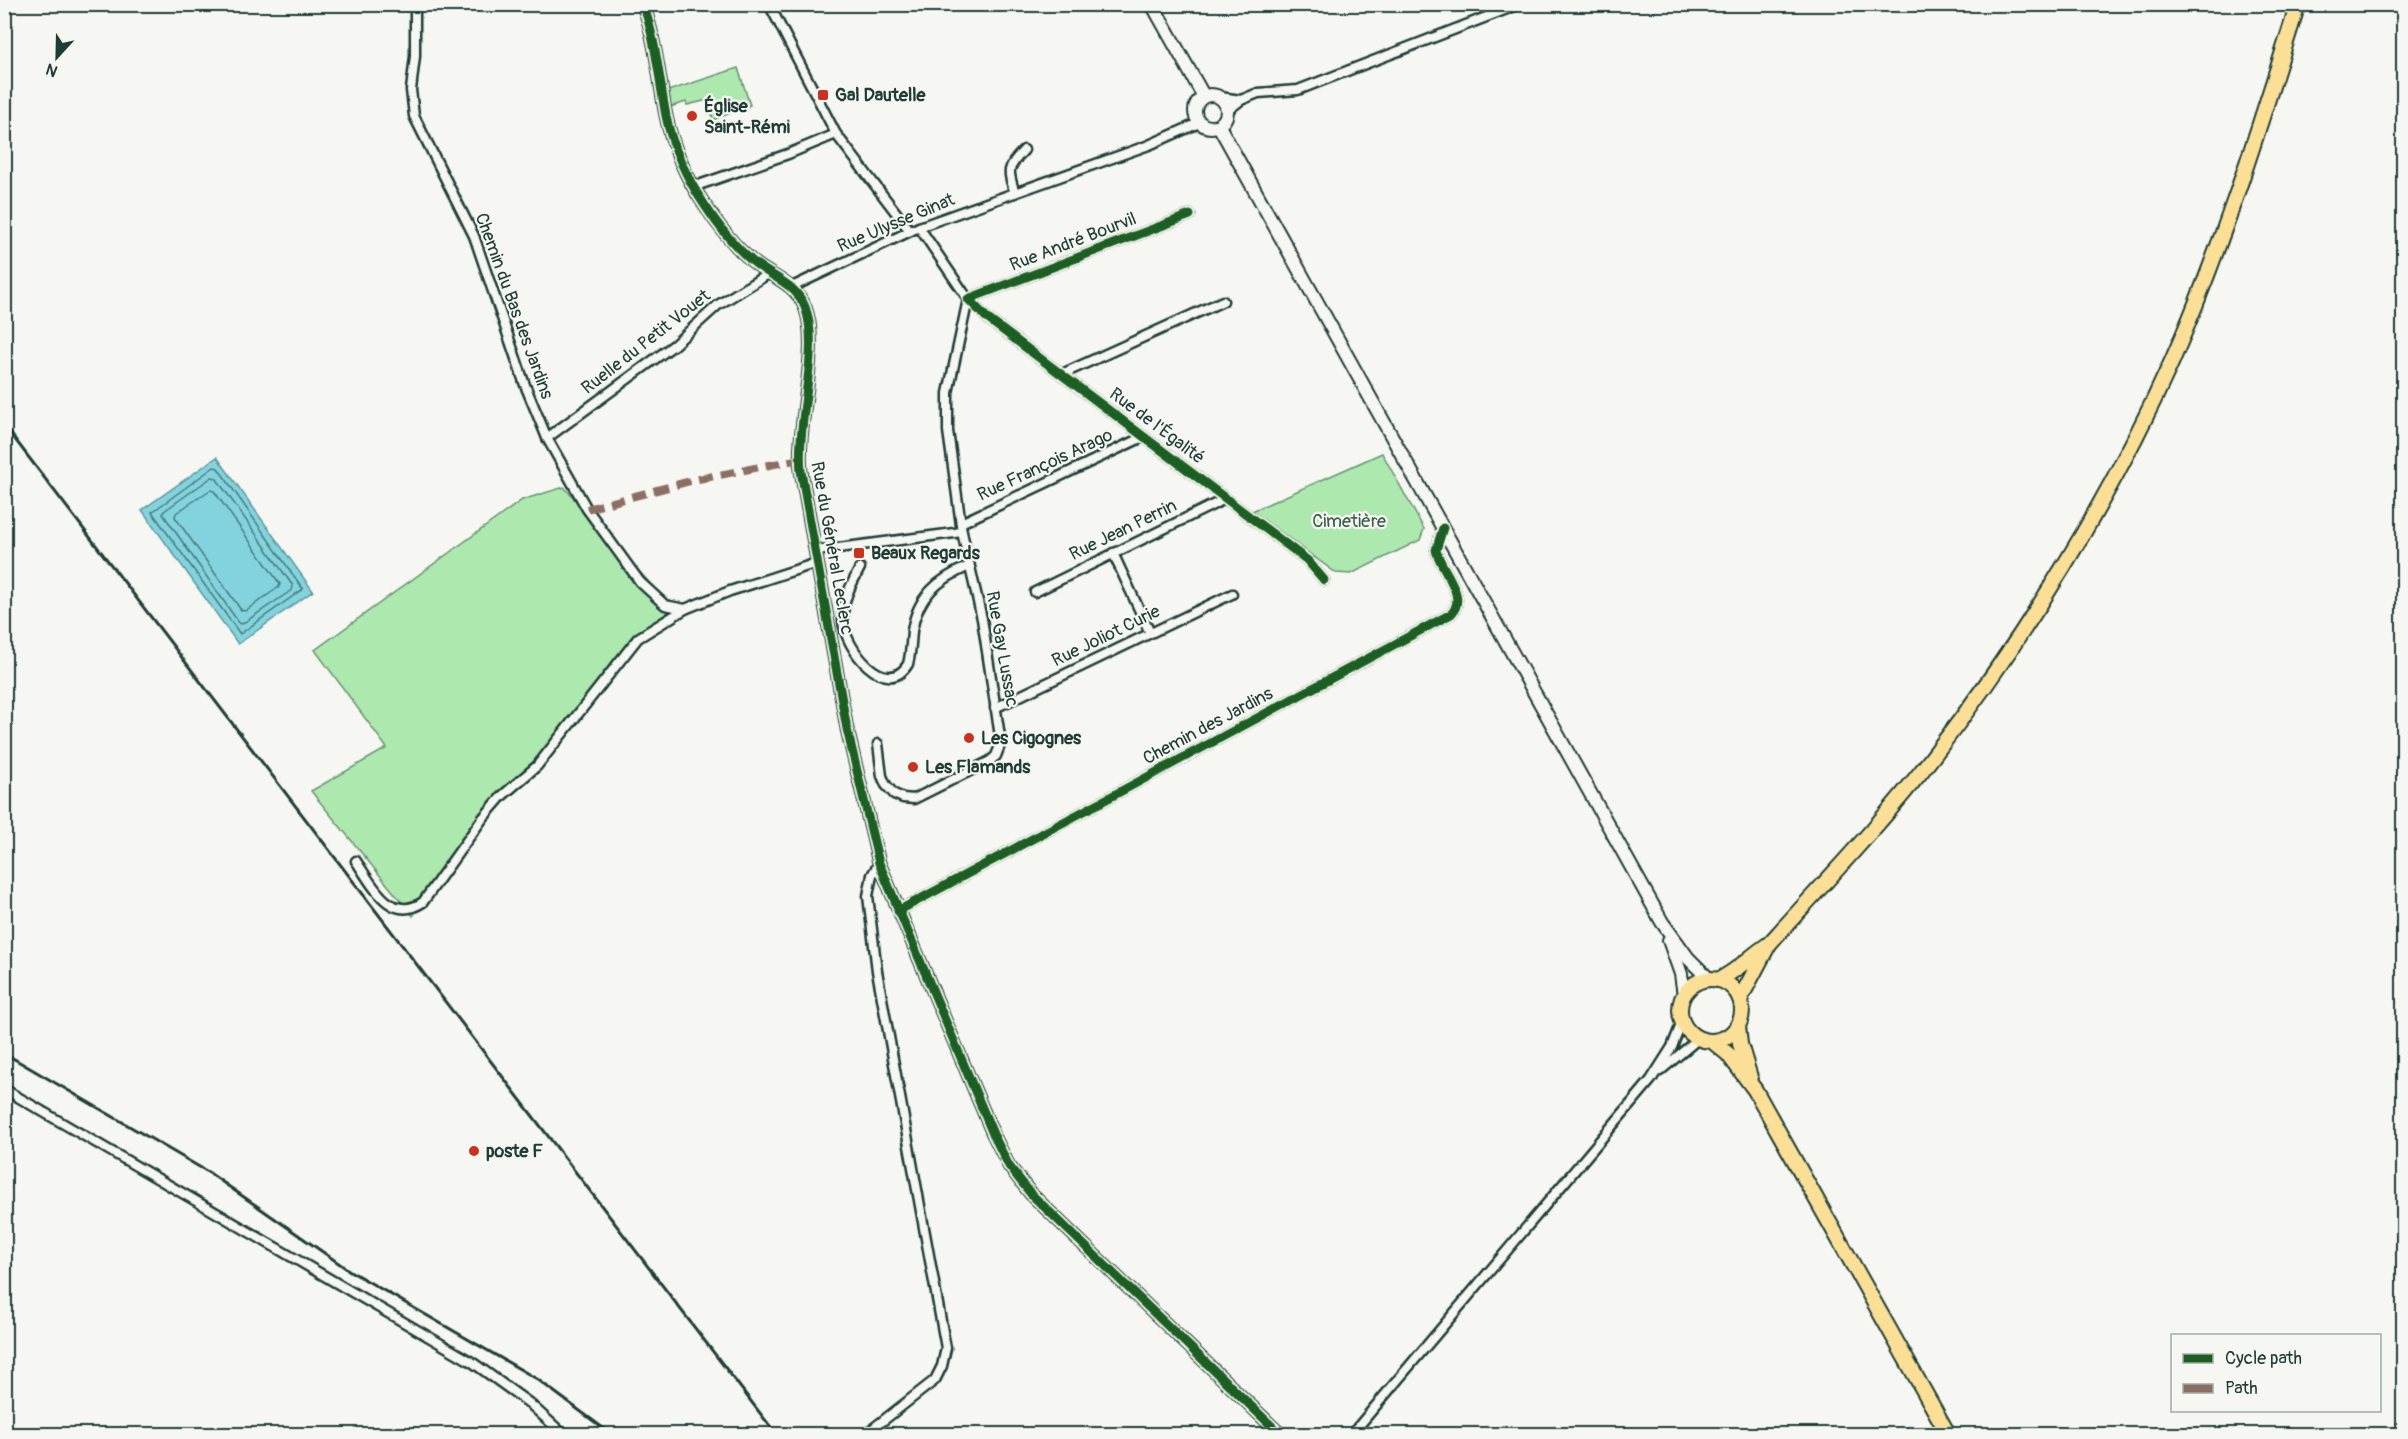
<svg xmlns="http://www.w3.org/2000/svg" width="2408" height="1439" viewBox="0 0 2408 1439" font-family="Pangolin,sans-serif">
<style>
.green{fill:#ade8ae;stroke:#669271;stroke-width:1.5}
.water{fill:#83d3df;stroke:#5b979b;stroke-width:1.5}
.lines{fill:none;stroke-linecap:round;stroke-linejoin:round}
.shore{stroke:#477978;stroke-width:1.5}
.minor-casing{stroke:#1f3d34;stroke-width:13}
.tertiary-casing{stroke:#1f3d34;stroke-width:15}
.secondary-casing{stroke:#1f3d34;stroke-width:16}
.primary-casing{stroke:#1f3d34;stroke-width:18}
.minor{stroke:#f6f6f2;stroke-width:8}
.tertiary{stroke:#f6f6f2;stroke-width:10}
.secondary{stroke:#f6f6f2;stroke-width:12}
.primary{stroke:#fbdf96;stroke-width:14}
.rail{stroke:#1f3d34;stroke-width:3}
.quiet{stroke:#8d6e63;stroke-width:8;stroke-dasharray:15 8;stroke-linecap:butt}
.cycleway-casing{stroke:#f6f6f2;stroke-width:13}
.cycleway{stroke:#1b5e20;stroke-width:9}
.poi-dot{fill:#c8321e;stroke:#f6f6f2;stroke-width:2}
.labels{text-anchor:middle;dominant-baseline:central;stroke-width:4.5;stroke-linejoin:round;paint-order:stroke}
.poi-label{font-size:18px;font-weight:bold;fill:#1f3d34;stroke:#f6f6f2;text-anchor:start}
.street-label{font-size:18px;fill:#1f3d34;stroke:#f6f6f2}
.park-label{font-size:18px;fill:#3b5f4c;stroke:#f6f6f2}
</style>
<rect width="100%" height="100%" fill="#f6f6f2"/>
<filter id="ink" filterUnits="userSpaceOnUse"><feTurbulence type="fractalNoise" baseFrequency=".0167" numOctaves="2"/><feDisplacementMap in="SourceGraphic" scale="12" xChannelSelector="R" yChannelSelector="G"/><feConvolveMatrix kernelMatrix="1 2 1 2 8 2 1 2 1" color-interpolation-filters="sRGB"/></filter>
<g filter="url(#ink)">
<g class="green">
<path d="M738,68l12,37 -37,15 -5,-20 -21,5 -1,-3 -16,5 -2,-16z"/>
<path d="M1382,453l42,76 -4,11 -69,34 -15,-1 -84,-62z"/>
<path d="M564,487l107,120 -215,250 -43,59 -102,-125 76,-43 -72,-98 207,-150z"/>
</g>
<path class="water" d="M217,457l96,134 -75,53 -96,-134z"/>
<g class="lines">
<g class="shore">
<path d="M214,467l4,1 85,121 -63,45 -88,-122z"/>
<path d="M212,477l4,1 77,108 -1,4 -50,34 -3,-1 -76,-109 1,-3z"/>
<path d="M210,490l4,1 66,93 -1,3 -34,24 -4,-1 -66,-93 1,-4z"/>
</g>
<g class="minor-casing">
<g id="minor">
<path d="M415,4v52l-4,34 3,26 60,120 51,149 22,53 40,71 53,73 25,23 20,4"/>
<path d="M769,4l67,130 74,97"/>
<path d="M1220,97l21,3 -14,11"/>
<path d="M1241,100l17,-7 40,-3 222,-86"/>
<path d="M693,187l95,-33 48,-20"/>
<path d="M1015,193c-8,-23 -8,-25 9,-43"/>
<path d="M1190,215l-222,84 20,20 319,241 17,20"/>
<path d="M792,287l127,-60 230,-82 50,-22"/>
<path d="M1062,374l161,-73"/>
<path d="M547,438l127,-93 44,-40 50,-31"/>
<path d="M961,523l182,-86"/>
<path d="M815,551l147,-19"/>
<path d="M1113,553l37,80"/>
<path d="M860,568c-9,17 -18,33 -17,52 1,28 43,80 65,44 3,-11 3,-22 4,-33 5,-35 27,-52 57,-65"/>
<path d="M1035,592l190,-93"/>
<path d="M995,708l237,-114"/>
<path d="M878,744l4,32 4,9 8,9 9,4 11,1 76,-38 6,-5 5,-13 -19,-124 -20,-87 -14,-101v-38l20,-94 -49,-72"/>
<path d="M356,861c16,23 34,63 67,41l60,-84 19,-22 35,-30 101,-128 47,-29 45,-18 87,-28"/>
<path d="M898,911l553,-297c18,-18 -11,-45 -15,-64l7,-22"/>
<path d="M1660,1071l38,-32"/>
<path d="M4,1089l468,273 57,41 34,31"/>
<path d="M866,1434l69,-54 7,-14 4,-18 -69,-377 -9,-75 4,-21 7,-12"/>
<path d="M1352,1434l299,-354 21,-33 10,-25"/>
</g>
</g>
<g class="tertiary-casing">
<path id="tertiary" d="M643,4c13,37 16,74 23,112 6,30 21,63 38,88 13,20 29,41 47,56 19,17 44,22 54,47 16,41 -9,116 -4,164l46,258 32,134 114,271 16,32 22,28 249,240"/>
</g>
<g class="secondary-casing">
<g id="secondary">
<path d="M1152,4l51,91"/>
<circle cx="1211" cy="111" r="16"/>
<path d="M1219,126l443,796 26,36 21,21"/>
<path d="M1669,940l12,34 3,21"/>
</g>
</g>
<g class="primary-casing">
<g id="primary">
<circle cx="1711" cy="1010" r="31"/>
<path d="M1718,980c20,-9 32,-24 51,-36 54,-60 112,-120 162,-185 95,-123 177,-256 241,-398 51,-116 88,-236 126,-357"/>
<path d="M1740,999l29,-55"/>
<path d="M1738,1026l2,18 10,33"/>
<path d="M1712,1041l16,13 27,36 193,344"/>
</g>
</g>
<use href="#minor" class="minor"/>
<use href="#tertiary" class="tertiary"/>
<use href="#secondary" class="secondary"/>
<use href="#primary" class="primary"/>
<g class="rail">
<path d="M4,425l772,1009"/>
<path d="M4,1053l204,119 142,99 187,108 74,55"/>
</g>
<path class="quiet" d="M587,509l107,-29 106,-21"/>
<g class="cycleway-casing">
<g id="cycleway">
<path d="M643,4c13,37 16,74 23,112 6,30 21,63 38,88 13,20 29,41 47,56 19,17 44,22 54,47 16,41 -9,116 -4,164l46,258 32,134 114,271 16,32 22,28 249,240"/>
<path d="M1190,215l-222,84 20,20 319,241 17,20"/>
<path d="M898,911l553,-297c18,-18 -11,-45 -15,-64l7,-22"/>
</g>
</g>
<use href="#cycleway" class="cycleway"/>
</g>
</g>
<g class="poi-dot">
<rect x="817" y="89" width="12" height="12" rx="3"/>
<circle cx="692" cy="116" r="6"/>
<rect x="853" y="547" width="12" height="12" rx="3"/>
<circle cx="969" cy="738" r="6"/>
<circle cx="913" cy="767" r="6"/>
<circle cx="474" cy="1151" r="6"/>
</g>
<g class="labels">
<g class="poi-label">
<text x="835" y="95">Gal Dautelle</text>
<text x="704" y="106">Église<tspan x="704" dy="21">Saint-Rémi</tspan></text>
<text x="871" y="553">Beaux Regards</text>
<text x="981" y="738">Les Cigognes</text>
<text x="925" y="767">Les Flamands</text>
<text x="486" y="1151">poste F</text>
</g>
<g class="street-label">
<text transform="translate(896 223) rotate(-23)">Rue Ulysse Ginat</text>
<text transform="translate(1073 242) rotate(-21)">Rue André Bourvil</text>
<text transform="translate(514 306) rotate(70)">Chemin du Bas des Jardins</text>
<text transform="translate(646 342) rotate(-38)">Ruelle du Petit Vouet</text>
<text transform="translate(1157 426) rotate(37)">Rue de l'Égalité</text>
<text transform="translate(1045 465) rotate(-25)">Rue François Arago</text>
<text transform="translate(1123 530) rotate(-26)">Rue Jean Perrin</text>
<text transform="translate(832 548) rotate(80)">Rue du Général Leclerc</text>
<text transform="translate(1106 636) rotate(-26)">Rue Joliot Curie</text>
<text transform="translate(1002 649) rotate(80)">Rue Gay Lussac</text>
<text transform="translate(1208 726) rotate(-28)">Chemin des Jardins</text>
</g>
<g class="park-label">
<text x="1349" y="521">Cimetière</text>
</g>
</g>
<rect width="2408" height="1439" fill="none" stroke="#f6f6f2" stroke-width="24"/>
<rect x="12" y="12" width="2384" height="1415" fill="none" stroke="#1f3d34" stroke-width="2" filter="url(#ink)"/>
<rect x="2171" y="1334" width="210" height="78" fill="#f6f6f2" stroke="#a0aca6" stroke-width="1.5"/>
<rect x="2183" y="1354" width="30" height="9" fill="#1b5e20" stroke="#a0aca6" stroke-width="1.5"/>
<text x="2225" y="1364" font-size="18" fill="#1f3d34">Cycle path</text>
<rect x="2183" y="1384" width="30" height="9" fill="#8d6e63" stroke="#a0aca6" stroke-width="1.5"/>
<text x="2225" y="1394" font-size="18" fill="#1f3d34">Path</text>
<g transform="translate(57 57) rotate(202)" stroke="#f6f6f2" stroke-width="4.5" paint-order="stroke">
<path d="M0-4.5L10 22L0 15L-10 22Z" fill="#1f3d34"/>
<text y="-9" font-size="16" font-weight="bold" text-anchor="middle" fill="#1f3d34">N</text>
</g>
</svg>
